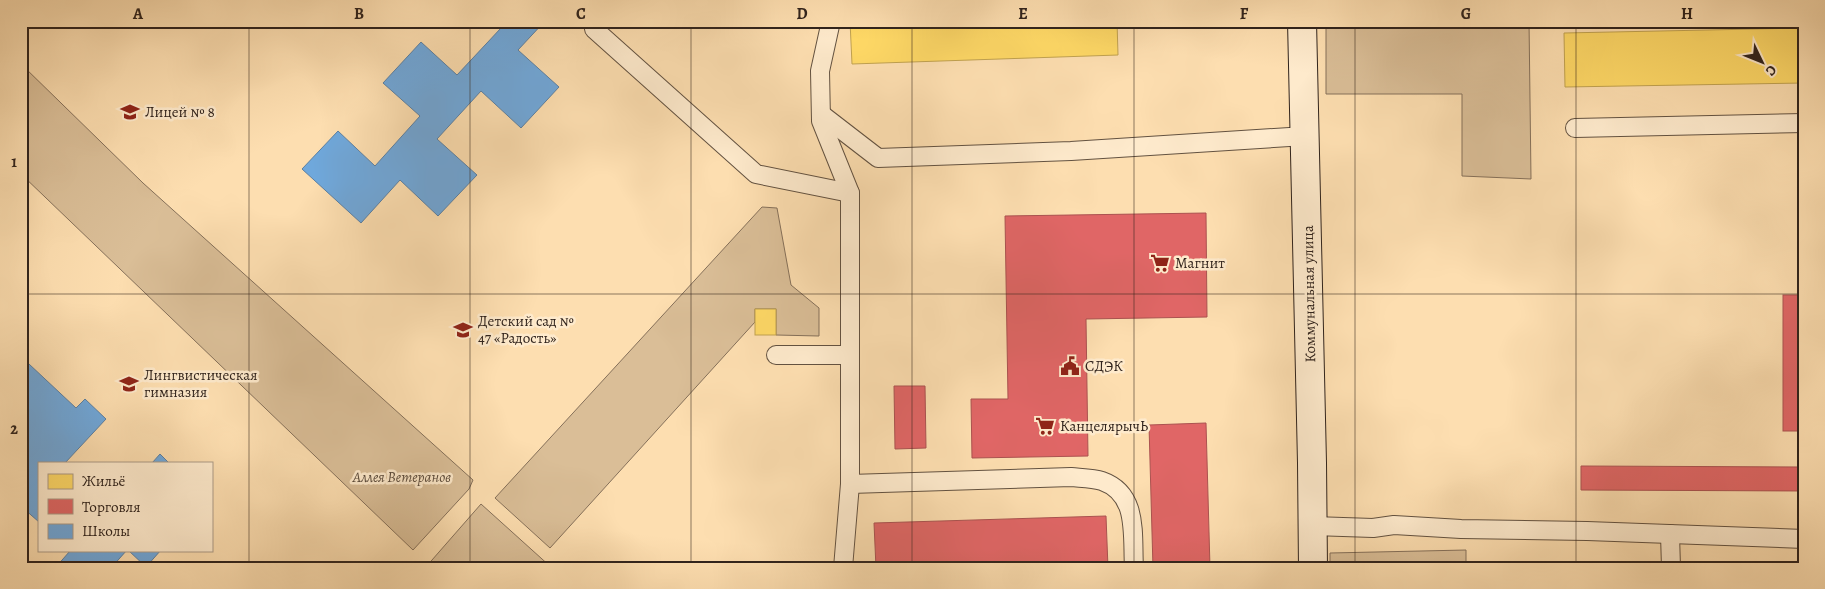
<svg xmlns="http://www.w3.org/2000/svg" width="1825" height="589" viewBox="0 0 1825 589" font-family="Alegreya,serif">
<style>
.green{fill:#dabe97;stroke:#85705a}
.homes{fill:#ffd966;stroke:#c1a250}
.shops{fill:#e06666;stroke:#ab5250}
.schools{fill:#6fa8dc;stroke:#5c80a2}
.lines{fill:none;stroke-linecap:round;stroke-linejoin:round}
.lane-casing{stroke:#635241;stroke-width:20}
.secondary-casing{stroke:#30231c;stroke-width:30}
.lane{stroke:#feeacc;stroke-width:18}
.secondary{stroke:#feeacc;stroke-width:28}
.grid{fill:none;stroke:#30231c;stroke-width:1;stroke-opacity:0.55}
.labels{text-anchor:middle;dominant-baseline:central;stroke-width:5;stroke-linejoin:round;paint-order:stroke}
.poi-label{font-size:15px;fill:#30231c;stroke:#feeacc;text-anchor:start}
.street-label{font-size:15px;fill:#30231c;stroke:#feeacc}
.park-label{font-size:15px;font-style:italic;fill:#5a4a3b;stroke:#feeacc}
.neatline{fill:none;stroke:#30231c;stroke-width:2}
.grid-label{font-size:16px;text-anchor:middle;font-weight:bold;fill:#30231c}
</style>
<rect width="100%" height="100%" fill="#fddeb0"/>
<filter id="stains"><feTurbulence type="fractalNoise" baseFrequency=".004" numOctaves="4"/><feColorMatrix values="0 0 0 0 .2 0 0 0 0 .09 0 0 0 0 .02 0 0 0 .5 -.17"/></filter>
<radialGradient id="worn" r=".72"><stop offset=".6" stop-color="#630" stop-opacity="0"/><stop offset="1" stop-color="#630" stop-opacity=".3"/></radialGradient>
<g class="green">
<path d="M1326,21h203l2,158 -69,-3v-82h-136z"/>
<path d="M21,64l122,119 330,297 -4,9 -56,61 -392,-376z"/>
<path d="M762,207l15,1 14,77 28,23v28l-43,-1v-26h-21v13l-205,226 -55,-50z"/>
<path d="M481,504l71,64h-127z"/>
<path d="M1466,550v18h-136v-15z"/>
</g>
<g class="homes">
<path d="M850,21h267l1,34 -266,9z"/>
<path d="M1804,28v55l-239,4 -1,-54z"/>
<rect x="755" y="309" width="21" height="26"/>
</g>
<g class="shops">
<path d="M1206,213l1,104 -121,2 2,137 -116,2 -1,-59h37l-3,-183z"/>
<rect x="1783" y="295" width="21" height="136"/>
<path d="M894,386h31l1,62 -31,1z"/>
<path d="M1206,423l4,145h-57l-4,-143z"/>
<path d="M1581,466l223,1v24l-223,-1z"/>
<path d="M1106,516l2,52h-232l-2,-45z"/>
</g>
<g class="schools">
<path d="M494,21h51l-27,29 41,37 -38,41 -40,-37 -44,48 40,36 -39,41 -38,-36 -39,43 -59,-54 36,-38 37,35 45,-50 -37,-33 38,-41 36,33 44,-47z"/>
<path d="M29,364l47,44 9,-9 21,20 -41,44h-26v59l-16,-14 -2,2v-138z"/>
<path d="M160,454l9,9h-17z"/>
<path d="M69,550h58l-16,18h-56l15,-17z"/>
<path d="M128,550h33l-15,17z"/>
</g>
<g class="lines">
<g class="lane-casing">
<g id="lane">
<path d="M831,21l-11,50 1,50 29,72v291l-7,84"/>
<path d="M594,29l162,145 94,19"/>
<path d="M821,114l57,44 193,-7 234,-15"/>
<path d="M1575,128l229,-5"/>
<path d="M776,355h74"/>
<path d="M850,484l221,-7c10,1 22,1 31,4 37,13 30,54 32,87"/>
<path d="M1313,526l60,2 21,-3 67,4 126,2 217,8"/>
<path d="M1670,534l1,34"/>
</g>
</g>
<g class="secondary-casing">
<path id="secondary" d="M1302,21l10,442 1,105"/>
</g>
<use href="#lane" class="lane"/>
<use href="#secondary" class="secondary"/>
</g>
<path class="grid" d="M249,21v547M470,21v547M691,21v547M912,21v547M1134,21v547M1355,21v547M1576,21v547M21,294h1783"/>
<defs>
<g id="school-bare" transform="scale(1.5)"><path d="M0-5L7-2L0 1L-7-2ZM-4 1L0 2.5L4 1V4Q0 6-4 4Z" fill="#8f2418" stroke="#feeacc" stroke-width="2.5" paint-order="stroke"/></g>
<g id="supermarket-bare" transform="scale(1.5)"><path d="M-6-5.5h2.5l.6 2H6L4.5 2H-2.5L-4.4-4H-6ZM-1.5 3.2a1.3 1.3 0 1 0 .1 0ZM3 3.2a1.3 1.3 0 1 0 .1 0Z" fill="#8f2418" stroke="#feeacc" stroke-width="2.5" paint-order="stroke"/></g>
<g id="civic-bare" transform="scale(1.5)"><path d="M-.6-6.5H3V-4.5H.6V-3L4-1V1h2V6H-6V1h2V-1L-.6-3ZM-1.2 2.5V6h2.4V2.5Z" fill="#8f2418" stroke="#feeacc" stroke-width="2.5" paint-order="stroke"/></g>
</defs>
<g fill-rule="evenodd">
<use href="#school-bare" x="130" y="112"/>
<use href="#supermarket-bare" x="1160" y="263"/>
<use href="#school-bare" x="463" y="330"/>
<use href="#civic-bare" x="1070" y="366"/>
<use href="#school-bare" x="129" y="384"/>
<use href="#supermarket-bare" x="1045" y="426"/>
</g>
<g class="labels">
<g class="poi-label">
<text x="145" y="112">Лицей № 8</text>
<text x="1175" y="263">Магнит</text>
<text x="478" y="321">Детский сад №<tspan x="478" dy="17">47 «Радость»</tspan></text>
<text x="1085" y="366">СДЭК</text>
<text x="144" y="375">Лингвистическая<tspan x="144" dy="17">гимназия</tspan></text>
<text x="1060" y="426">КанцелярычЬ</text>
</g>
<g class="street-label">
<text transform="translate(1309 294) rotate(-91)">Коммунальная улица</text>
</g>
<g class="park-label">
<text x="402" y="477">Аллея Ветеранов</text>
</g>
</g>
<rect width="1825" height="589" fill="none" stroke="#fddeb0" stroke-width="55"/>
<rect x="38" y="462" width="175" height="90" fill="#feeacc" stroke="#ac9a86"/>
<rect x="48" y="474" width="25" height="15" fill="#ffd966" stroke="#ac9a86"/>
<text x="82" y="486" font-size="15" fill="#30231c">Жильё</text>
<rect x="48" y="499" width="25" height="15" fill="#e06666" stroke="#ac9a86"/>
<text x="82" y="512" font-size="15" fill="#30231c">Торговля</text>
<rect x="48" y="524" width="25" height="15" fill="#6fa8dc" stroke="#ac9a86"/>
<text x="82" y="536" font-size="15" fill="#30231c">Школы</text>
<g transform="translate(1762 62) rotate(133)" stroke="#feeacc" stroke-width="4" paint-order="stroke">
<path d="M0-4L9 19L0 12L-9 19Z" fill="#30231c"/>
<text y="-8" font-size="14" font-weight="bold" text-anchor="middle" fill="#30231c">С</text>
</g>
<rect x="28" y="28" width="1770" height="534" class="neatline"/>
<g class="grid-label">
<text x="138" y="19">A</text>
<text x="359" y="19">B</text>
<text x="581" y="19">C</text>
<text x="802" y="19">D</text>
<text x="1023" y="19">E</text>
<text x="1244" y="19">F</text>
<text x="1466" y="19">G</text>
<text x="1687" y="19">H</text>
<text x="14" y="167">1</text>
<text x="14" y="434">2</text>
</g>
<rect width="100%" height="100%" filter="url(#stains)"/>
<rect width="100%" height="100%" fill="url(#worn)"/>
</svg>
